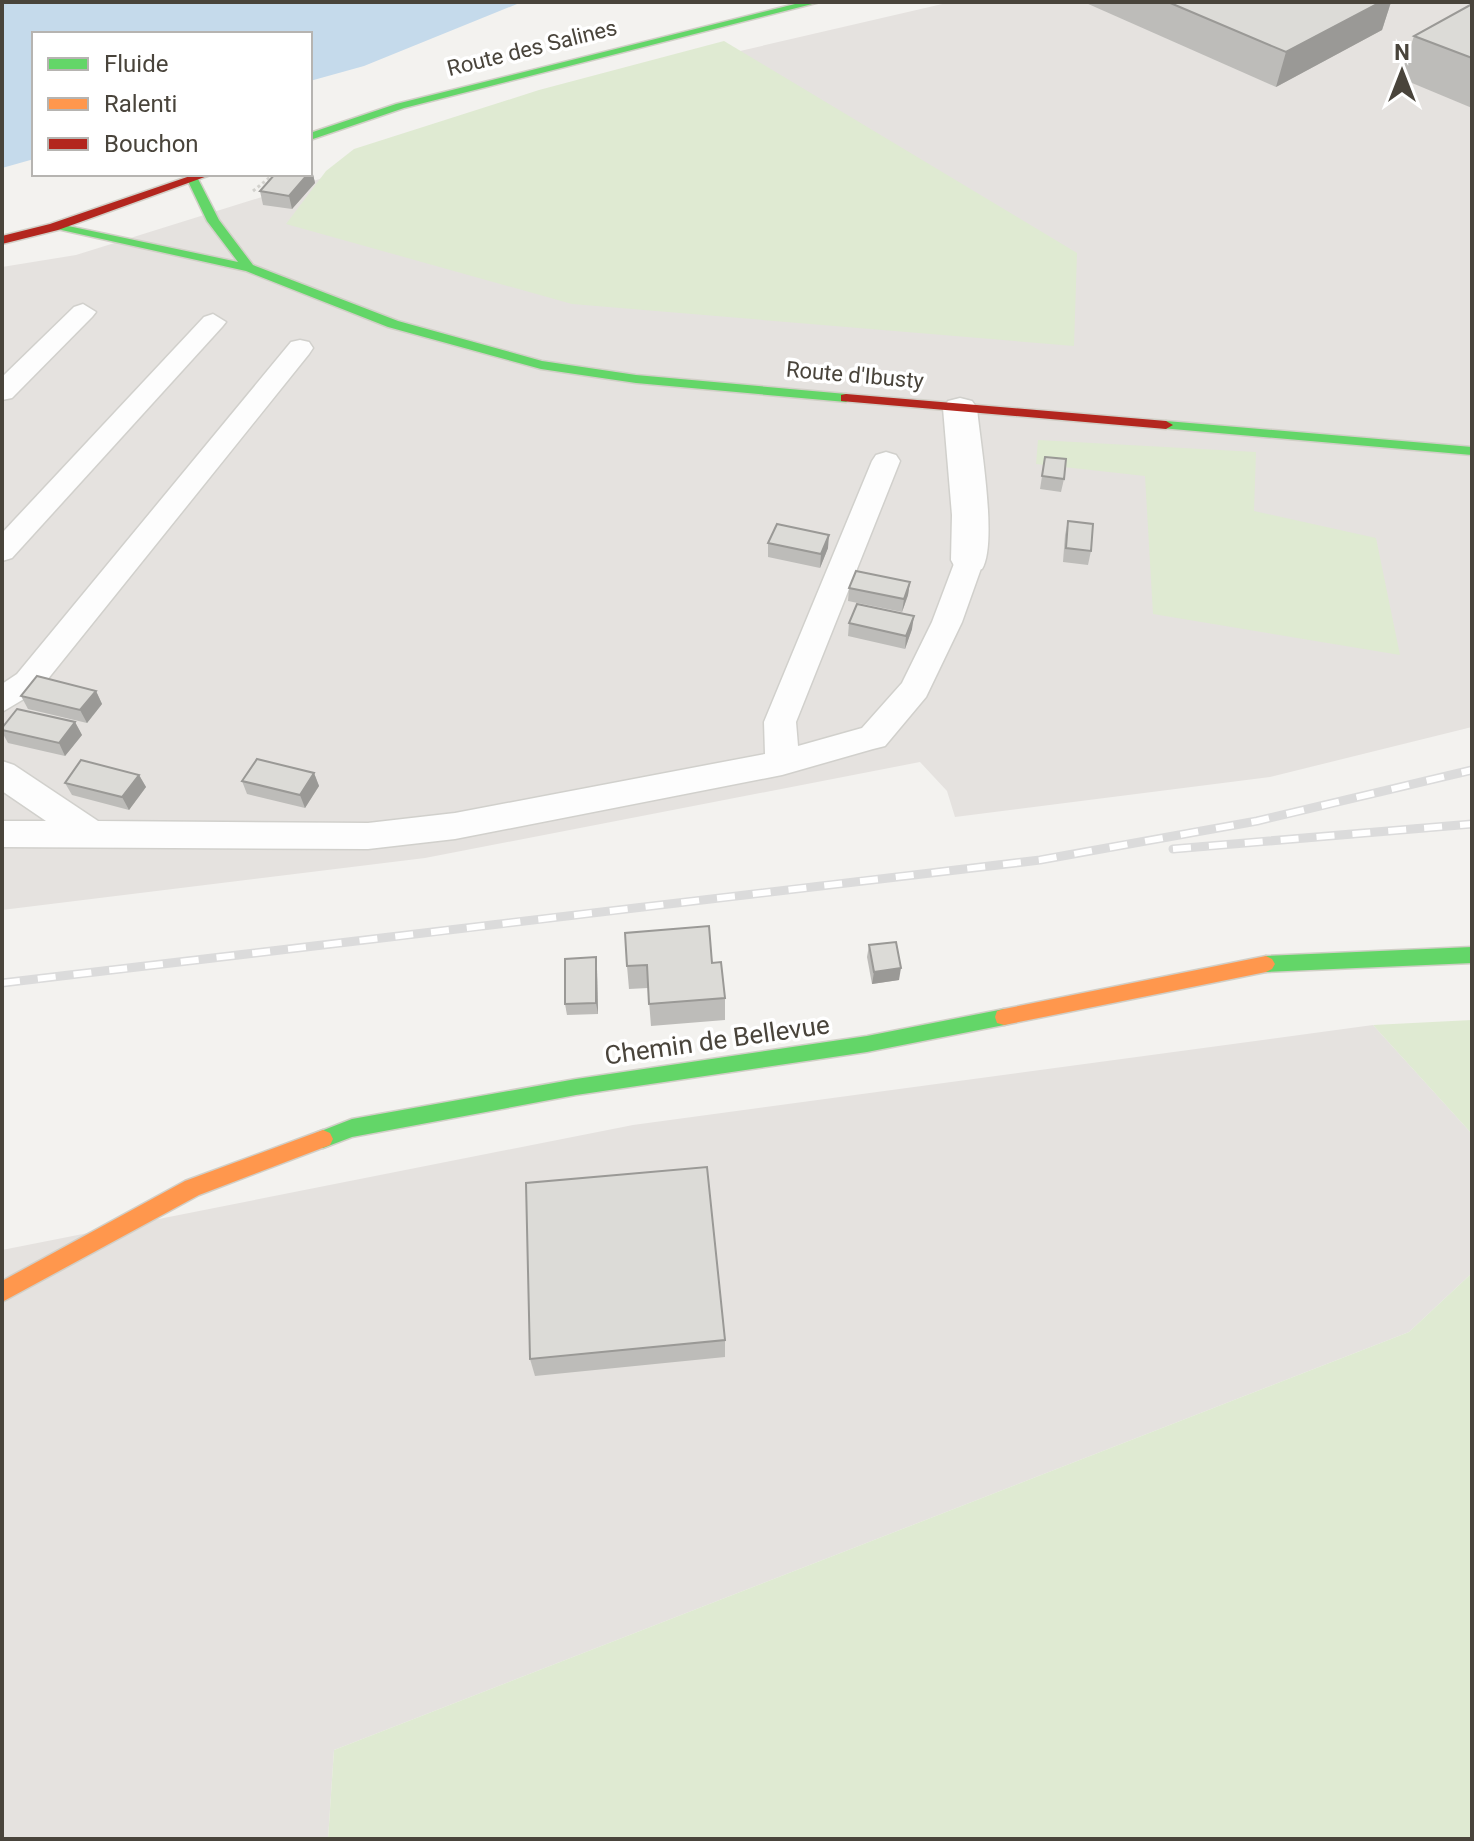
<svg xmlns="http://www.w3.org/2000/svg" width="1474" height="1841" viewBox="0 0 1474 1841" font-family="Roboto,sans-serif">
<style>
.industrial{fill:#e5e2df}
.green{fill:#dfead2}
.water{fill:#c5daeb}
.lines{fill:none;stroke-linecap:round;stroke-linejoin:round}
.lane-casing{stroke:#d1d0cc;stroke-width:3}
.street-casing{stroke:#d1d0cc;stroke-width:3}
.fast-casing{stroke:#d1cfc7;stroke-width:3}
.slow-casing{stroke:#d1cfc7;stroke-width:3}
.jam-casing{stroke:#d1cfc7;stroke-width:3}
.path{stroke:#d2d1cd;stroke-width:3;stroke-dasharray:3 3;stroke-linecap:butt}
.lane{fill:#fdfdfd;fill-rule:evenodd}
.street{fill:#fdfdfd;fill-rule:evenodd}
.fast{fill:#63d668;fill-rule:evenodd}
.slow{fill:#ff974d;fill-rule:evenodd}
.jam{fill:#b3261e;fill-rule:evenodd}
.rail-casing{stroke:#dbdbdb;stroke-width:9}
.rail{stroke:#fff;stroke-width:6;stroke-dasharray:18;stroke-linecap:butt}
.wall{fill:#bdbcb9}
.shaded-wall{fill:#9a9996}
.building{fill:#dcdbd7;stroke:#9a9996;stroke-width:2}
.labels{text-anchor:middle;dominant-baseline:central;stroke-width:7;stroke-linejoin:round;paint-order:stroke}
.far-street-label{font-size:22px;fill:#49443b;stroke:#fff}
.street-label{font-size:26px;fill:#49443b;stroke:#fff}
</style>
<rect width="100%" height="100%" fill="#f3f2ef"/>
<g class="industrial">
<path d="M951,2h521v725l-202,50 -315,40 -8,-26 -27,-29 -495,96 -423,52v-643l74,-12 625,-195z"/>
<path d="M1373,1025l99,109v139l-63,59 -1075,418 -6,89h-326v-589l631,-125z"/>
</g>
<g class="green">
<path d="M724,41l353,212 -3,93 -502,-42 -286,-80 40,-53 28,-22 185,-59z"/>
<path d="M1038,440l218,12 -2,59 122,27 24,117 -247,-41 -8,-138 -109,-12z"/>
<path d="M1472,1020v114l-99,-109z"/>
<path d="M1472,1273v566h-1144l6,-89 1075,-418z"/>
</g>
<path class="water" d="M2,2h520l-158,64 -54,15v-47h-276v125l-32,9z"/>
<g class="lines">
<g class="lane-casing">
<g id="lane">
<path d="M83,304l13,8 -4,5 -80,81 -10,2v-23l72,-70z"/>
<path d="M213,314l13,8 -4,5 -210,231 -10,3v-28l202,-216z"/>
<path d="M300,340l9,2 4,6 -4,6 -270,336 -37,22v-28l15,-10 274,-332z"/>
<path d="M886,452l10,3 4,6 -104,261 2,24 64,-18 40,-45 30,-61 26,-69 11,-3 11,3 4,7 -22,62 -36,75 -41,49 -12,3 -91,26 -327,64 -87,10 -366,-2v-26h44l-44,-30v-30l12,4 84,56 270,2 87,-10 310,-59 -1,-32 108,-261 4,-6z"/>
</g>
</g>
<g class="street-casing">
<path id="street" d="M960,398l12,3 5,7c3,34 21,135 5,161l-13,3 -13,-3 -5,-9 1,-45 -9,-107 5,-7z"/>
</g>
<g class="fast-casing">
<g id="fast">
<path d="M803,2h17l-416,106 -94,32v-7l86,-29z"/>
<path d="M189,177h8l22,43 34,45 145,56 144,40 94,14 210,19 7,4 -7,4 -210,-19 -95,-14 -153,-42 -142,-56 -198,-44 6,-4 184,39 -31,-41 -20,-42z"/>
<path d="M1166,421l306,26v8l-311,-27 -2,-3z"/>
<path d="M1472,947v16l-206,9 -6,-3 -3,-5 3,-5 6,-3z"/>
<path d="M1004,1009l7,2 2,6 -2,6 -7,2 -137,27 -291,43 -224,42 -29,11 -7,-3 -3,-6 3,-6 36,-14 224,-40 291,-43z"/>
</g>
</g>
<g class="slow-casing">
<g id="slow">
<path d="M1266,956l6,3 3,5 -3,5 -6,3 -262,53 -7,-2 -2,-6 2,-6 7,-2z"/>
<path d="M323,1130l7,3 3,6 -3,6 -131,50 -197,107v-21l183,-100z"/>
</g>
</g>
<g class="jam-casing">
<g id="jam">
<path d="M196,174h17l-155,56 -56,14v-8l48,-12z"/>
<path d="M846,394l320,27 7,4 -7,4 -325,-28v-6z"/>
</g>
</g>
<path class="path" d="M253,191l21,-17"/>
<use href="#lane" class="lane"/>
<use href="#street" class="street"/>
<use href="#fast" class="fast"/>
<use href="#slow" class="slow"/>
<use href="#jam" class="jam"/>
<g class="rail-casing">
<g id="rail">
<path d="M1173,849l299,-25"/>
<path d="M2,983l1038,-123 217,-39 215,-51"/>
</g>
</g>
<use href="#rail" class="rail"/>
</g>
<g class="wall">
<path d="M1087,2h304l-9,28 -106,57 -190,-84z"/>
<path d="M1472,4v104l-72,-30 14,-42z"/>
<path d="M312,170l3,13 -23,26 -29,-4 -3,-14z"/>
<path d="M1045,457l19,22 -3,13 -21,-3z"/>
<path d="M1068,521l23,30 -3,14 -25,-3 2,-27z"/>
<path d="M768,543l60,5 -8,20 -52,-11z"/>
<path d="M910,582l-2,13 -6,17 -54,-11 1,-13z"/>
<path d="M849,623l63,6 -7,20 -57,-13z"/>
<path d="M96,691l6,13 -15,19 -59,-14 -7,-13z"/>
<path d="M75,722l7,13 -17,21 -57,-13 -6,-11v-4z"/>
<path d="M314,773l5,13 -14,22 -58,-14 -5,-13z"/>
<path d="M139,775l7,12 -17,23 -57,-15 -7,-12z"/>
<path d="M869,945l30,35 -27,4 -5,-27z"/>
<path d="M596,957l1,12 1,45 -31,1 -2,-11z"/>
<path d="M712,963l13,35v22l-74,6 -3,-38 -19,1 -2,-23z"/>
<path d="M725,1340v17l-190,19 -5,-17z"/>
</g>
<g class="shaded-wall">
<path d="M1381,2h10l-9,28 -106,57 10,-35z"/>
<path d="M312,170l3,13 -23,26 -3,-13 19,-22h2z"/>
<path d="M829,535l-1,13 -8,20 1,-14z"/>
<path d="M910,582l-2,13 -6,17 2,-13z"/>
<path d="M914,616l-2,13 -7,20 1,-13z"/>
<path d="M96,691l6,13 -15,19 -7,-13z"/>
<path d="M75,722l7,13 -17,21 -6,-13z"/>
<path d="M314,773l5,13 -14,22 -5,-13z"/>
<path d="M139,775l7,12 -17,23 -7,-13z"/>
<path d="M596,957l1,12 1,45 -2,-11z"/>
<path d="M901,968l-2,12 -27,4 2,-12z"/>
</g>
<g class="building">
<path d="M1168,2h213l-95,50z"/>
<path d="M1472,4v54l-58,-22z"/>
<path d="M275,174h33l-19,22 -29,-5z"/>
<path d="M1045,457l21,2 -2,20 -22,-3z"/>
<path d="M1068,521l25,3 -2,27 -25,-3z"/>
<path d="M777,524l52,11 -8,19 -53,-11z"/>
<path d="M856,571l54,11 -6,17 -55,-11z"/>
<path d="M857,604l57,12 -8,20 -57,-13z"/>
<path d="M37,676l59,15 -16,19 -59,-14z"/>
<path d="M17,709l58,13 -16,21 -57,-13v-2z"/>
<path d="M257,759l57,14 -14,22 -58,-14z"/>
<path d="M81,760l58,15 -17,22 -57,-14z"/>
<path d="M709,926l3,37 9,-1 4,36 -76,6 -2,-39 -20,1 -2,-33z"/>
<path d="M896,942l5,26 -27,4 -5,-27z"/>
<path d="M596,957v46l-31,1v-45z"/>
<path d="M707,1167l18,173 -195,19 -4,-176z"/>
</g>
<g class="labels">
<g class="far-street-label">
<text transform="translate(532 48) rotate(-14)">Route des Salines</text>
<text transform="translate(855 375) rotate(5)">Route d'Ibusty</text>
</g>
<g class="street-label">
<text transform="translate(717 1040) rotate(-8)">Chemin de Bellevue</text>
</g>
</g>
<rect width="1474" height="1841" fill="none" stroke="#49443b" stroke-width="8"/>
<rect x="32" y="32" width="280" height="144" fill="#ffffff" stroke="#b6b4b1" stroke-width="2"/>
<rect x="48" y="58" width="40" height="12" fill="#63d668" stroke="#b6b4b1" stroke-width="2"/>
<text x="104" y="72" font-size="24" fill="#49443b">Fluide</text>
<rect x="48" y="98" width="40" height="12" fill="#ff974d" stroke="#b6b4b1" stroke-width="2"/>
<text x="104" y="112" font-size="24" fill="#49443b">Ralenti</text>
<rect x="48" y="138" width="40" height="12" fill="#b3261e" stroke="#b6b4b1" stroke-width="2"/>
<text x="104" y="152" font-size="24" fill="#49443b">Bouchon</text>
<g transform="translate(1402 72)" stroke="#ffffff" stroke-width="6" paint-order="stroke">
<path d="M0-6L14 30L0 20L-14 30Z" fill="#49443b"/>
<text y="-12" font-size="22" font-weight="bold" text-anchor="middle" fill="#49443b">N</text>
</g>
</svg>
